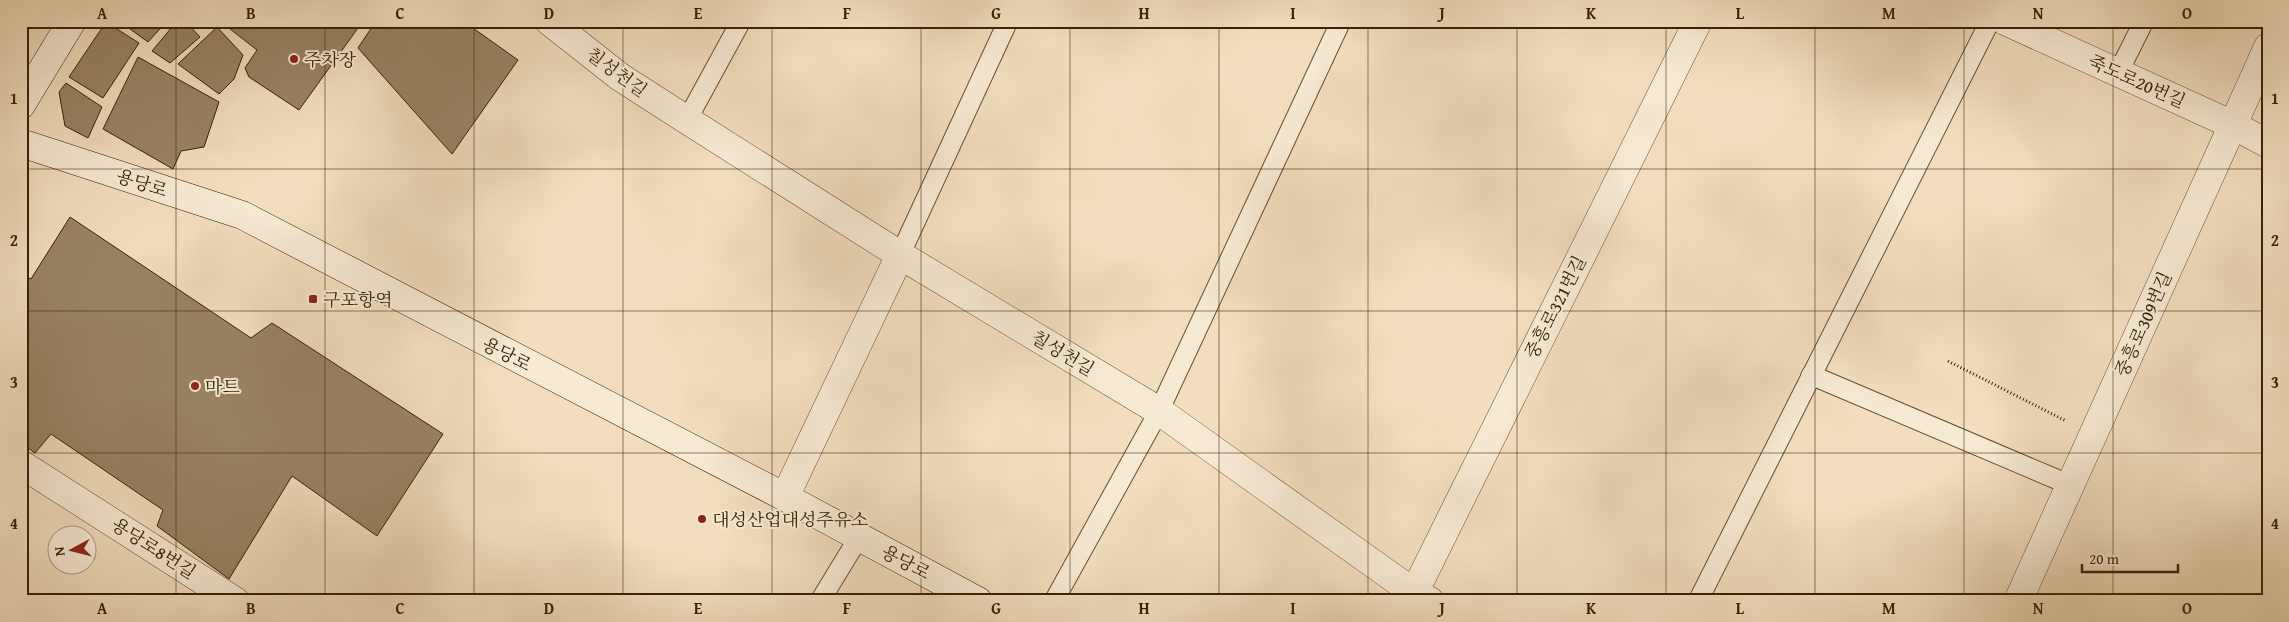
<svg xmlns="http://www.w3.org/2000/svg" width="2289" height="622" viewBox="0 0 2289 622" font-family="'Gentium Book Plus','Noto Serif KR',serif">
<style>
.building{fill:#998364;stroke:#392102}
.lines{fill:none;stroke-linecap:round;stroke-linejoin:round}
.service-casing{stroke:#675031;stroke-width:21}
.minor-casing{stroke:#675031;stroke-width:29}
.secondary-casing{stroke:#392102;stroke-width:29}
.path{stroke:#392102;stroke-width:3;stroke-dasharray:1 2.5;stroke-linecap:butt}
.service{stroke:#f7ead5;stroke-width:19}
.minor{stroke:#f7ead5;stroke-width:28}
.secondary{stroke:#f7ead5;stroke-width:28}
.grid{fill:none;stroke:#392102;stroke-width:1;stroke-opacity:0.55}
.poi-dot{fill:#8f2418;stroke:#f7ead5;stroke-width:2}
.labels{text-anchor:middle;dominant-baseline:central;stroke-width:4;stroke-linejoin:round;paint-order:stroke}
.poi-label{font-size:18px;fill:#392102;stroke:#f7ead5;text-anchor:start}
.street-label{font-size:18px;fill:#392102;stroke:#f7ead5}
.neatline{fill:none;stroke:#392102;stroke-width:2}
.grid-label{font-size:16px;text-anchor:middle;font-weight:bold;fill:#392102}
</style>
<rect width="100%" height="100%" fill="#f2debe"/>
<filter id="stains"><feTurbulence type="fractalNoise" baseFrequency=".004" numOctaves="4"/><feColorMatrix values="0 0 0 0 .2 0 0 0 0 .09 0 0 0 0 .02 0 0 0 .5 -.17"/></filter>
<radialGradient id="worn" r=".72"><stop offset=".6" stop-color="#630" stop-opacity="0"/><stop offset="1" stop-color="#630" stop-opacity=".3"/></radialGradient>
<g class="building">
<path d="M119,21h48l-19,21z"/>
<path d="M177,21h8l15,16 -30,26 -18,-12z"/>
<path d="M226,21h137l-64,89 -50,-33 -4,-9 12,-18 -27,-21z"/>
<path d="M376,21h87l55,39 -66,94 -94,-106z"/>
<path d="M106,22l33,21 -36,55 -34,-21z"/>
<path d="M217,27l26,28 -9,24 -15,15 -41,-30z"/>
<path d="M138,57l81,45 -15,45 -23,4 -8,18 -70,-40z"/>
<path d="M66,83l36,24 -14,31 -23,-12 -6,-34z"/>
<path d="M70,217l181,121 21,-15 171,111 -66,102 -85,-60 -63,103 -72,-53 6,-16 -112,-76 -16,19 -14,-10v-169l10,5z"/>
</g>
<g class="lines">
<g class="service-casing">
<g id="service">
<path d="M2118,73l26,-52"/>
<path d="M687,120l54,-99"/>
<path d="M900,255l108,-234"/>
<path d="M1811,375l259,110"/>
<path d="M820,601l39,-64"/>
<path d="M1054,601l105,-190 182,-390"/>
<path d="M1698,601l292,-580"/>
</g>
</g>
<g class="minor-casing">
<g id="minor">
<path d="M549,21l71,56 67,43 213,135 259,156 254,181 17,9"/>
<path d="M2005,21l228,104 35,19"/>
<path d="M21,464l214,137"/>
<path d="M785,497l115,-242"/>
<path d="M1410,601l288,-580"/>
<path d="M2018,601l250,-554"/>
</g>
</g>
<g class="secondary-casing">
<g id="secondary">
<path d="M21,105l51,-84"/>
<path d="M21,143l221,72 543,282 193,104"/>
</g>
</g>
<path class="path" d="M1948,361l118,60"/>
<use href="#service" class="service"/>
<use href="#minor" class="minor"/>
<use href="#secondary" class="secondary"/>
</g>
<path class="grid" d="M176,21v580M325,21v580M474,21v580M623,21v580M772,21v580M921,21v580M1070,21v580M1219,21v580M1368,21v580M1517,21v580M1666,21v580M1815,21v580M1964,21v580M2113,21v580M21,169h2247M21,311h2247M21,453h2247"/>
<g class="poi-dot">
<circle cx="294" cy="59" r="5"/>
<rect x="308" y="294" width="10" height="10" rx="2.5"/>
<circle cx="195" cy="386" r="5"/>
<circle cx="702" cy="519" r="5"/>
</g>
<g class="labels">
<g class="poi-label">
<text x="304" y="59">주차장</text>
<text x="323" y="299">구포항역</text>
<text x="205" y="386">마트</text>
<text x="712" y="519">대성산업대성주유소</text>
</g>
<g class="street-label">
<text transform="translate(617 72) rotate(36)">칠성천길</text>
<text transform="translate(2137 81) rotate(24)">죽도로20번길</text>
<text transform="translate(142 183) rotate(18)">용당로</text>
<text transform="translate(1555 307) rotate(-63)">중흥로321번길</text>
<text transform="translate(2143 324) rotate(-66)">중흥로309번길</text>
<text transform="translate(1063 353) rotate(31)">칠성천길</text>
<text transform="translate(507 354) rotate(27)">용당로</text>
<text transform="translate(154 548) rotate(33)">용당로8번길</text>
<text transform="translate(906 562) rotate(28)">용당로</text>
</g>
</g>
<rect width="2289" height="622" fill="none" stroke="#f2debe" stroke-width="55"/>
<g transform="translate(72 550) rotate(263)"><circle r="24" fill="#f7ead5" stroke="#ab9a81"/>
<path d="M0-4L9 19L0 12L-9 19Z" fill="#8f2418"/>
<text y="-8" font-size="14" font-weight="bold" text-anchor="middle" fill="#392102">N</text>
</g>
<path d="M2082 564v8h96v-8" fill="none" stroke="#392102" stroke-width="2.5"/>
<text x="2089" y="564" font-size="15" fill="#392102" stroke="#f7ead5" stroke-width="4" paint-order="stroke">20 m</text>
<rect x="28" y="28" width="2234" height="566" class="neatline"/>
<g class="grid-label">
<text x="102" y="19">A</text>
<text x="251" y="19">B</text>
<text x="400" y="19">C</text>
<text x="549" y="19">D</text>
<text x="698" y="19">E</text>
<text x="847" y="19">F</text>
<text x="996" y="19">G</text>
<text x="1144" y="19">H</text>
<text x="1293" y="19">I</text>
<text x="1442" y="19">J</text>
<text x="1591" y="19">K</text>
<text x="1740" y="19">L</text>
<text x="1889" y="19">M</text>
<text x="2038" y="19">N</text>
<text x="2187" y="19">O</text>
<text x="14" y="104">1</text>
<text x="2275" y="104">1</text>
<text x="14" y="246">2</text>
<text x="2275" y="246">2</text>
<text x="14" y="388">3</text>
<text x="2275" y="388">3</text>
<text x="14" y="529">4</text>
<text x="2275" y="529">4</text>
<text x="102" y="614">A</text>
<text x="251" y="614">B</text>
<text x="400" y="614">C</text>
<text x="549" y="614">D</text>
<text x="698" y="614">E</text>
<text x="847" y="614">F</text>
<text x="996" y="614">G</text>
<text x="1144" y="614">H</text>
<text x="1293" y="614">I</text>
<text x="1442" y="614">J</text>
<text x="1591" y="614">K</text>
<text x="1740" y="614">L</text>
<text x="1889" y="614">M</text>
<text x="2038" y="614">N</text>
<text x="2187" y="614">O</text>
</g>
<rect width="100%" height="100%" filter="url(#stains)"/>
<rect width="100%" height="100%" fill="url(#worn)"/>
</svg>
